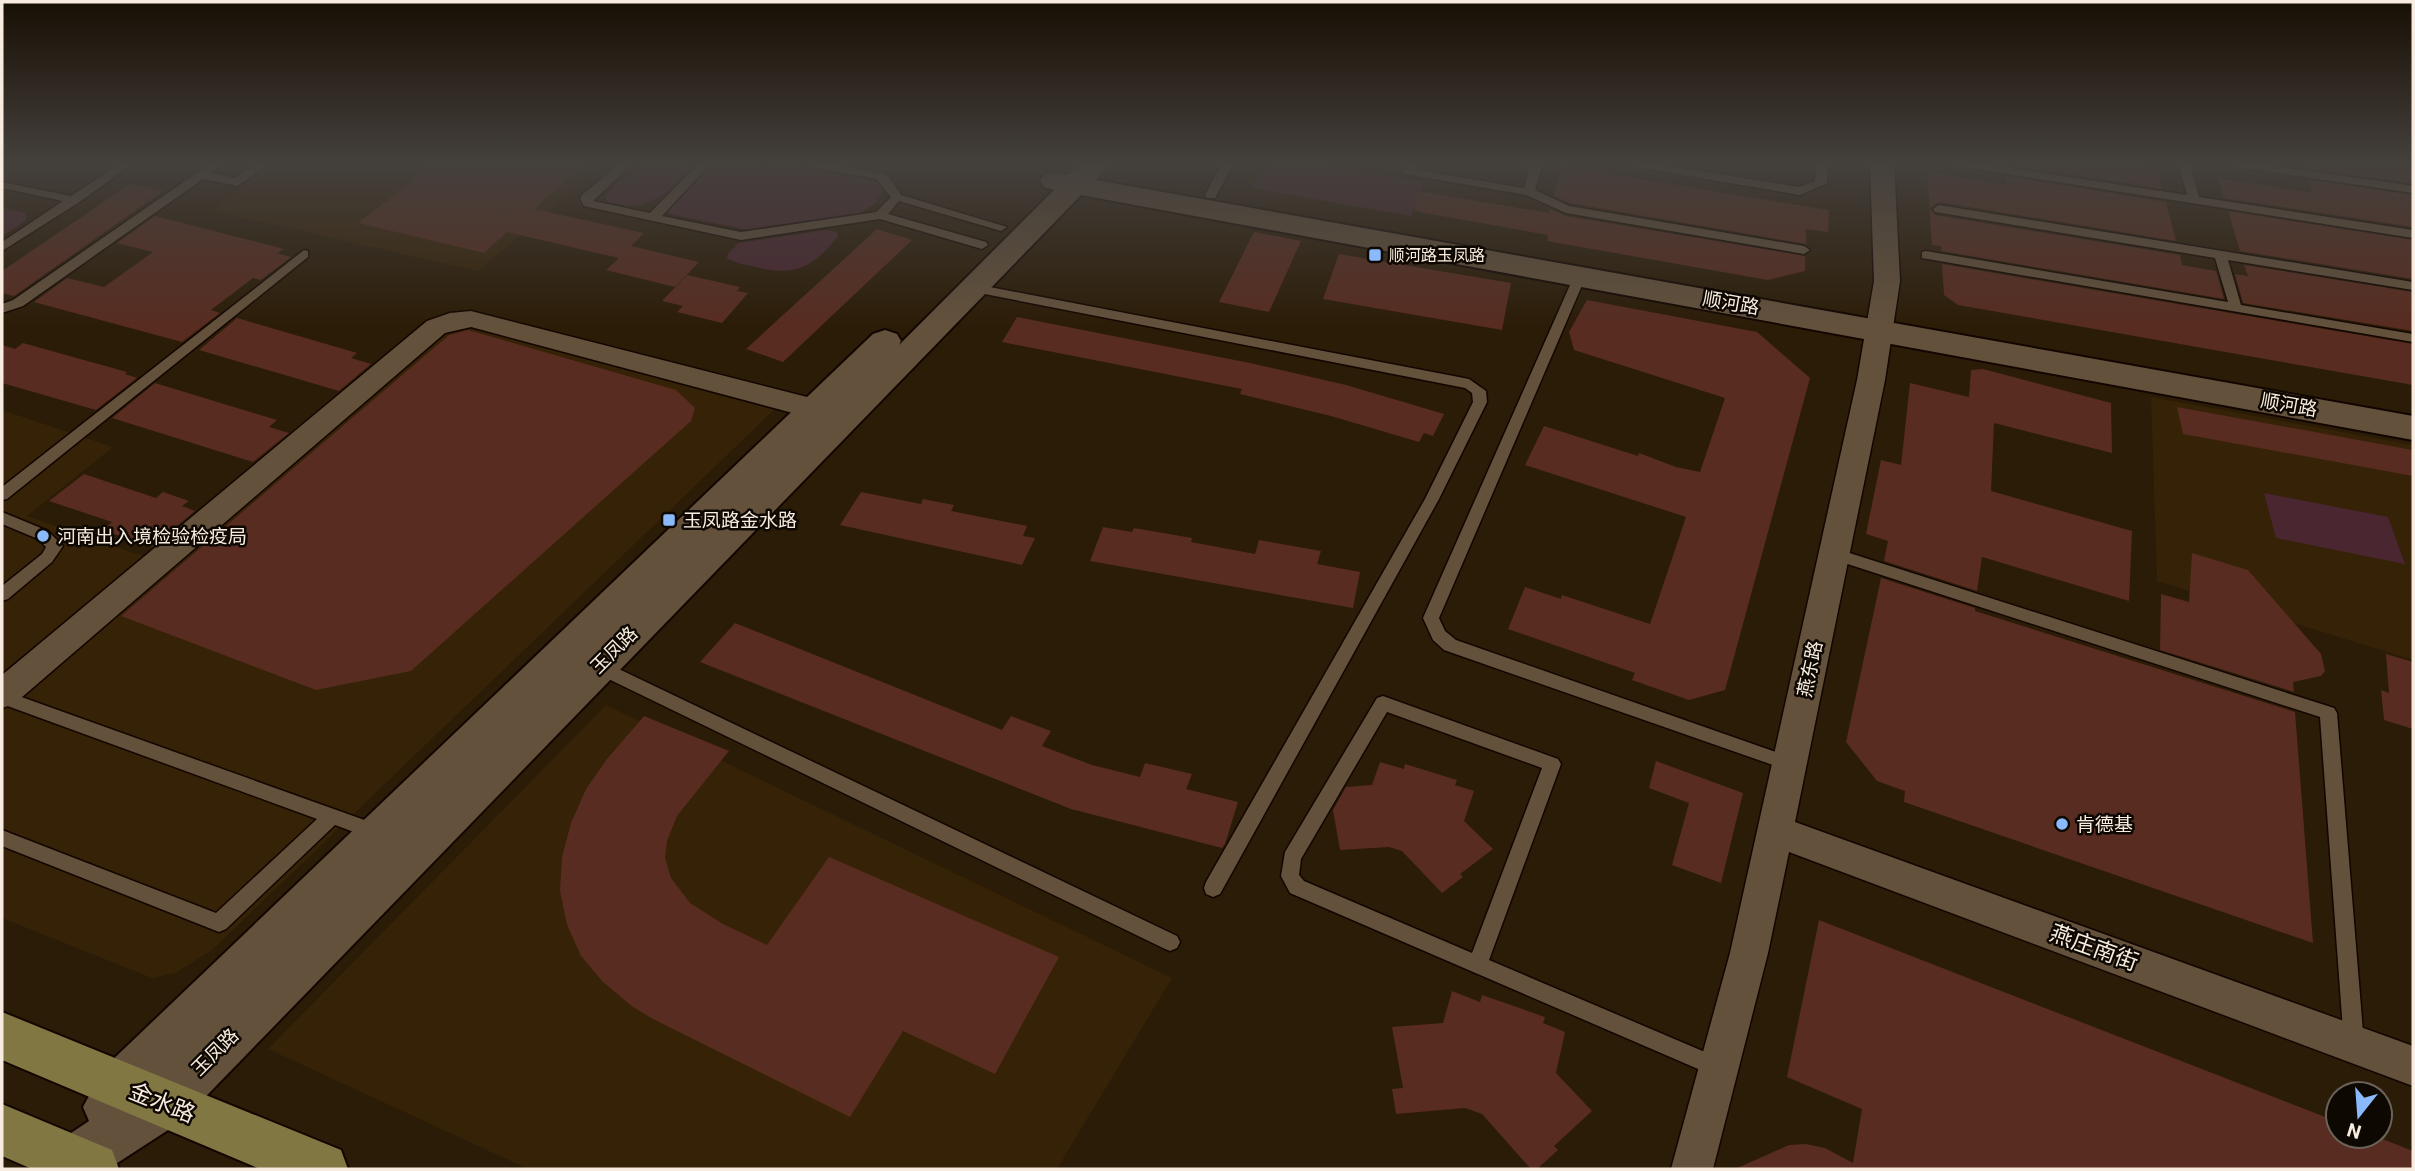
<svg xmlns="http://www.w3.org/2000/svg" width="2415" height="1171" viewBox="0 0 2415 1171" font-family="Roboto,'Noto Sans SC',sans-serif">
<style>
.built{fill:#362206}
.green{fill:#4a2631}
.building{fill:#582c20}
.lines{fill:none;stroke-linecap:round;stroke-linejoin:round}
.service-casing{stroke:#130600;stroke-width:3}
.minor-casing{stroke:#130600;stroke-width:3}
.tertiary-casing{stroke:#130600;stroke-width:4}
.primary-casing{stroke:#130600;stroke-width:4}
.service{fill:#63513c;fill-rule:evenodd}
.minor{fill:#63513c;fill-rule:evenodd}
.tertiary{fill:#63513c;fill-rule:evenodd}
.primary{fill:#807743;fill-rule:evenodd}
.poi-dot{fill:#8abafc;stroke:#0e0802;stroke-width:2.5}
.labels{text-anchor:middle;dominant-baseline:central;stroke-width:5;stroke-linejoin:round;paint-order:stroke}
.far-poi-label{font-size:16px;fill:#f7ecdf;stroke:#0e0802;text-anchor:start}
.street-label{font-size:19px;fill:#f7ecdf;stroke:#0e0802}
.poi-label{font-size:19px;fill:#f7ecdf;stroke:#0e0802;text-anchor:start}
.near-street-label{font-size:23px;fill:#f7ecdf;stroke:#0e0802}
</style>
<rect width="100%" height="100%" fill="#2b1c07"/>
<g class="built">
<path d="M150,163h455l-127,108 -265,-60 29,-23 -100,-20z"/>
<path d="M465,324l310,85 -564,542 -36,22 -23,5 -150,-60v-211l429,-367 17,-13z"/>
<path d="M2151,397l262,48v215l-256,-79z"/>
<path d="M2,410l111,37 -86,69 116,40 -141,117z"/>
<path d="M606,705l566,273 -115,191h-529l-260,-120z"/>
</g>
<g class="green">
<path d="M639,163h59c-31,27 -46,53 -91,38l-2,-5z"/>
<path d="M715,163h68l98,20 3,6 -8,14 -18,11 -105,17 -83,-17 -2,-3z"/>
<path d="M1264,163h46l113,19 -12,34 -159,-28z"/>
<path d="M2,208l25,5 -2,8 -23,15z"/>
<path d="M827,230l10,2 1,4c-24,30 -40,40 -78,32 -11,-3 -23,-4 -33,-10l1,-4 10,-11z"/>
<path d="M2264,493l124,24 17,47 -129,-26z"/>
</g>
<g class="building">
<path d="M434,163h152l-52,46 110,24 -23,23 10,-10 68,16 -24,25 -69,-17 13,-12 -112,-26 -23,21 -126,-30z"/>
<path d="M2003,163h111l43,6 5,20z"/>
<path d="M2302,163h111v20l-109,-15z"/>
<path d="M1561,166l268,44 -1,22 -22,-3v15l-236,-41 -16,-7z"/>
<path d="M1927,172l79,13 -2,-9 162,26 10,39 -237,-39 -9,6 5,7 245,40 2,10 34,6 8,28 -283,-48v-5l-9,-1z"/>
<path d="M2217,178l96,15 -4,-13 104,15v32l-189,-29z"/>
<path d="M130,184l33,7 -149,105 -12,-3v-22z"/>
<path d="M1418,191l131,22 1,-4 16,7 239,40v15l-37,9 -221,-39 1,-6 -134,-24z"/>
<path d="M2228,211l185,29v39l-173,-28z"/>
<path d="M155,216l129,33 -7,4 14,4 -30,23 -8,-2 -42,32 9,3 -38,29 -148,-40 33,-24 37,9 49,-35 -36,-9z"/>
<path d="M877,229l35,11 -129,122 -37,-13z"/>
<path d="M1254,232l47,9 -32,71 -50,-10z"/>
<path d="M1339,254l172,29 -9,47 -179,-31z"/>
<path d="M1942,264l471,80v41l-455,-80 -14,-10z"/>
<path d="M2244,265l169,27v39l-170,-28 -8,-29 13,2z"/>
<path d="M687,275l53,12 -3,4 11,2 -26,30 -45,-11 6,-6 -21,-5z"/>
<path d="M1587,300l170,32 53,46 -85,312 -36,10 -57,-20 3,-7 -127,-44 17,-42 36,12 1,-4 88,29 36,-107 -161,-52 19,-39 94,30 1,-3 37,14 24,5 25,-74 -151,-48 -5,-18z"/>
<path d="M1017,317l233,46 96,22 98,29 -11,22 -9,-3 -5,9 -88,-26 -91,-22 2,-5 -240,-47z"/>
<path d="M237,318l120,35 -6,5 20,6 -32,27 -140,-41z"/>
<path d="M468,330l208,60 19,18 -4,13 -280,250 -95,19 -195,-74 328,-281z"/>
<path d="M23,343l104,29 -2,2 12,4 -41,32 -94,-27v-38l13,4z"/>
<path d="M1983,369l128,34 1,50 -118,-30 -3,68 141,40 -3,70 -147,-44 -5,34 -93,-30 4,-20 -22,-7 15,-74 20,5 9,-82 59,14 2,-27z"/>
<path d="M155,383l122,37 -8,7 20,6 -36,29 -141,-44z"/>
<path d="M2177,407l236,43v26l-230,-42z"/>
<path d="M84,474l72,24 7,-6 26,9 -7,5 13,5 -43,36 -49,-17 9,-8 -63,-21z"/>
<path d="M861,492l60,12 2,-5 31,6 -3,6 76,15 -4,10 12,2 -13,27 -182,-40z"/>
<path d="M1103,527l29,5 2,-4 58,10 -1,4 64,12 4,-14 62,11 -4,13 43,8 -7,36 -263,-47z"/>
<path d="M2192,553l56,17 73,84 4,17 -4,5 -28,6 1,10 -134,-42 1,-56 28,8z"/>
<path d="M1881,578l94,30v3l320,101 18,231 -409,-141 1,-11 -28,-10 -31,-39z"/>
<path d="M735,623l267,107 9,-14 40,15 -9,15 50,19 48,12 5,-14 47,11 -6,15 52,13 -13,42 -3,4 -151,-39 -371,-147z"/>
<path d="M2386,654l27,8v67l-29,-9 -3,-30 8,3z"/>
<path d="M644,716l85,35 -52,65 -10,25 -2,17 6,20 19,25 33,21 44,21 62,-88 230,100 -64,117 -92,-43 -53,86 -197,-98 -20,-12 -30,-25 -22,-26 -14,-31 -7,-34 2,-34 9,-34 15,-34 21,-30z"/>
<path d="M1656,761l87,32 -22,90 -49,-18 17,-62 -40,-15z"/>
<path d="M1380,762l24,7 1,-5 52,16 -2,5 19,6 -10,30 29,28 -33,25 3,3 -21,16 -40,-42 -13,-4 -49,3 -7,-40 13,-23 26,-2z"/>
<path d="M1819,920l519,202v14h37l38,15v18h-678l54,-24 17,-1 19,4 28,15 9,-54 -75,-32z"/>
<path d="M1452,991l28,11 2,-7 63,22 -2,6 22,9 -9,41 36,38 -38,35 4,4 -21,19h-6l-49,-55 -17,-6 -69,6 -4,-25 11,-1 -11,-61 51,-4z"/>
</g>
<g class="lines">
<g class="service-casing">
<g id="service">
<path d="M121,163h13l-56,40 -76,48v-9l61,-41 -61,-13v-6l69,14z"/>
<path d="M211,163h13l-13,10 24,5 23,-15h13l-34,23 -34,-7 -180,127 -21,7v-9l11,-4z"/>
<path d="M620,163h13l-40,38 57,12 49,-50h12l-49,53 79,16 135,-20 15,-15 -15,-18 -69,-13 -6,-3h24l59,11 6,4 11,17 106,32 -6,4 -102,-30 -11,13 98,28 2,3 -6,4 -102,-30 -139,21 -157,-34 -4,-8 2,-3z"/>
<path d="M1222,163h12l-19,35h-8l-2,-3z"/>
<path d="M1406,163h12l-2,7 108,18 7,-25h12l-8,27 34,16 235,40 6,4 -6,4 -238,-41 -40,-18 -121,-21 -2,-2z"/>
<path d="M1624,163h26l149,24 16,-6 1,-18h12l-1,20 -27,12 -170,-29z"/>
<path d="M1950,163h27l210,32 -9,-32h12l9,34 214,33v8l-457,-72z"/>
<path d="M2224,163h28l161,23v7l-183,-27z"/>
<path d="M1939,205l474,77v8l-185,-30 13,45 172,29v8l-491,-84v-6l4,-1 302,51 -13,-44 -280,-46 -2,-3z"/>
<path d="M304,250l4,1v6l-301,242 -5,1v-13z"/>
<path d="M1580,272l6,4 -147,342 6,13 11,9 340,119 3,5 -3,5 -6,2 -346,-121 -11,-10 -10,-22 151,-342z"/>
<path d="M974,284l495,95 17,12 1,11 -48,97 -219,395 -7,3 -7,-3 -2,-6 2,-6 219,-383 48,-97 -1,-9 -7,-5 -496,-97 -1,-3z"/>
<path d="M2,512l46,19 15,15 -11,16 -44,37 -6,2v-15l40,-32 4,-7 -8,-8 -36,-15z"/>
<path d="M1834,548l500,160 3,5 27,331 -3,7 -7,3 -7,-3 -3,-7 -24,-327 -491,-159 -3,-4 3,-4z"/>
<path d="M598,659l579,277 3,6 -3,6 -7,3 -7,-3 -571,-277 -2,-5 2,-5z"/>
<path d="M2,690l382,137 3,6 -3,6 -6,2 -43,-16 -109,104 -7,3 -217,-86v-16l214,83 101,-94 -315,-115z"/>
<path d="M1383,696l175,63 3,5 -72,196 237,101 3,7 -3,7 -7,3 -7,-3 -422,-182 -9,-17 4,-24 92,-154zM1387,712l155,56 -70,185 -168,-72 -5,-6 2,-16z"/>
</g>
</g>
<g class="minor-casing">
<g id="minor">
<path d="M1870,163h24l6,118 -15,99 -90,442 618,224v40l-624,-234 -21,101 -55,216h-42l59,-216 127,-573 17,-99z"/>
<path d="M471,311l344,88 10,3 4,7 -4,7 -10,3 -344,-92 -26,6 -431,371 -12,4v-33l425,-354 23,-8z"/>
</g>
</g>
<g class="tertiary-casing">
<path id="tertiary" d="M1080,163h30l-14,17 1317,236v24l-1332,-245 -899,926 -74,48h-57l-3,-8 8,-18 33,-22 -6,-14 21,-39 769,-734 12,-4 12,4 4,7 -2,4 155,-155 -10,-3 -4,-6 4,-6 10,-3 14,3z"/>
</g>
<g class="primary-casing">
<g id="primary">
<path d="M2,1012l339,138 7,19h-88l-258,-109z"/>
<path d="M2,1104l110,46 7,19h-87l-30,-13z"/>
</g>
</g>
<use href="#service" class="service"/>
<use href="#minor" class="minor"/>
<use href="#tertiary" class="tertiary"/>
<use href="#primary" class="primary"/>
</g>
<linearGradient id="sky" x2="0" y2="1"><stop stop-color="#180f04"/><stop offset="0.5" stop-color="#44403c"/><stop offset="1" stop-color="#44403c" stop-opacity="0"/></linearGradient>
<rect width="2415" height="327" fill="url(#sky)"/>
<g class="poi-dot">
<rect x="1368" y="248" width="14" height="14" rx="3.5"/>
<rect x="662" y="513" width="14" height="14" rx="3.5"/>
<circle cx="43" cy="536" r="7"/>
<circle cx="2062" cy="824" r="7"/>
</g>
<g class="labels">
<g class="far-poi-label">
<text x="1389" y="255">顺河路玉凤路</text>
</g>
<g class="street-label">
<text transform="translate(1731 303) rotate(10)">顺河路</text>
<text transform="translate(2289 405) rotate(10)">顺河路</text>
<text transform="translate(614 650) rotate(-45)">玉凤路</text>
<text transform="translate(1810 669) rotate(-78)">燕东路</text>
<text transform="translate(215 1052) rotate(-45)">玉凤路</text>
</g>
<g class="poi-label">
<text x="683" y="520">玉凤路金水路</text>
<text x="57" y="536">河南出入境检验检疫局</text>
<text x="2076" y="824">肯德基</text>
</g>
<g class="near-street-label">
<text transform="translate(2094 948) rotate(20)">燕庄南街</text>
<text transform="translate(162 1103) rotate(22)">金水路</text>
</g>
</g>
<rect width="2415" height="1171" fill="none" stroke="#f7ecdf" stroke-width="7"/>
<g transform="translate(2359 1115) rotate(197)"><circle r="33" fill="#0e0802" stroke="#6b635a" stroke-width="2"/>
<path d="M0-5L12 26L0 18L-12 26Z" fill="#8abafc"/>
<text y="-10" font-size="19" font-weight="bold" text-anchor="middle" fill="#f7ecdf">N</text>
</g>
</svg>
